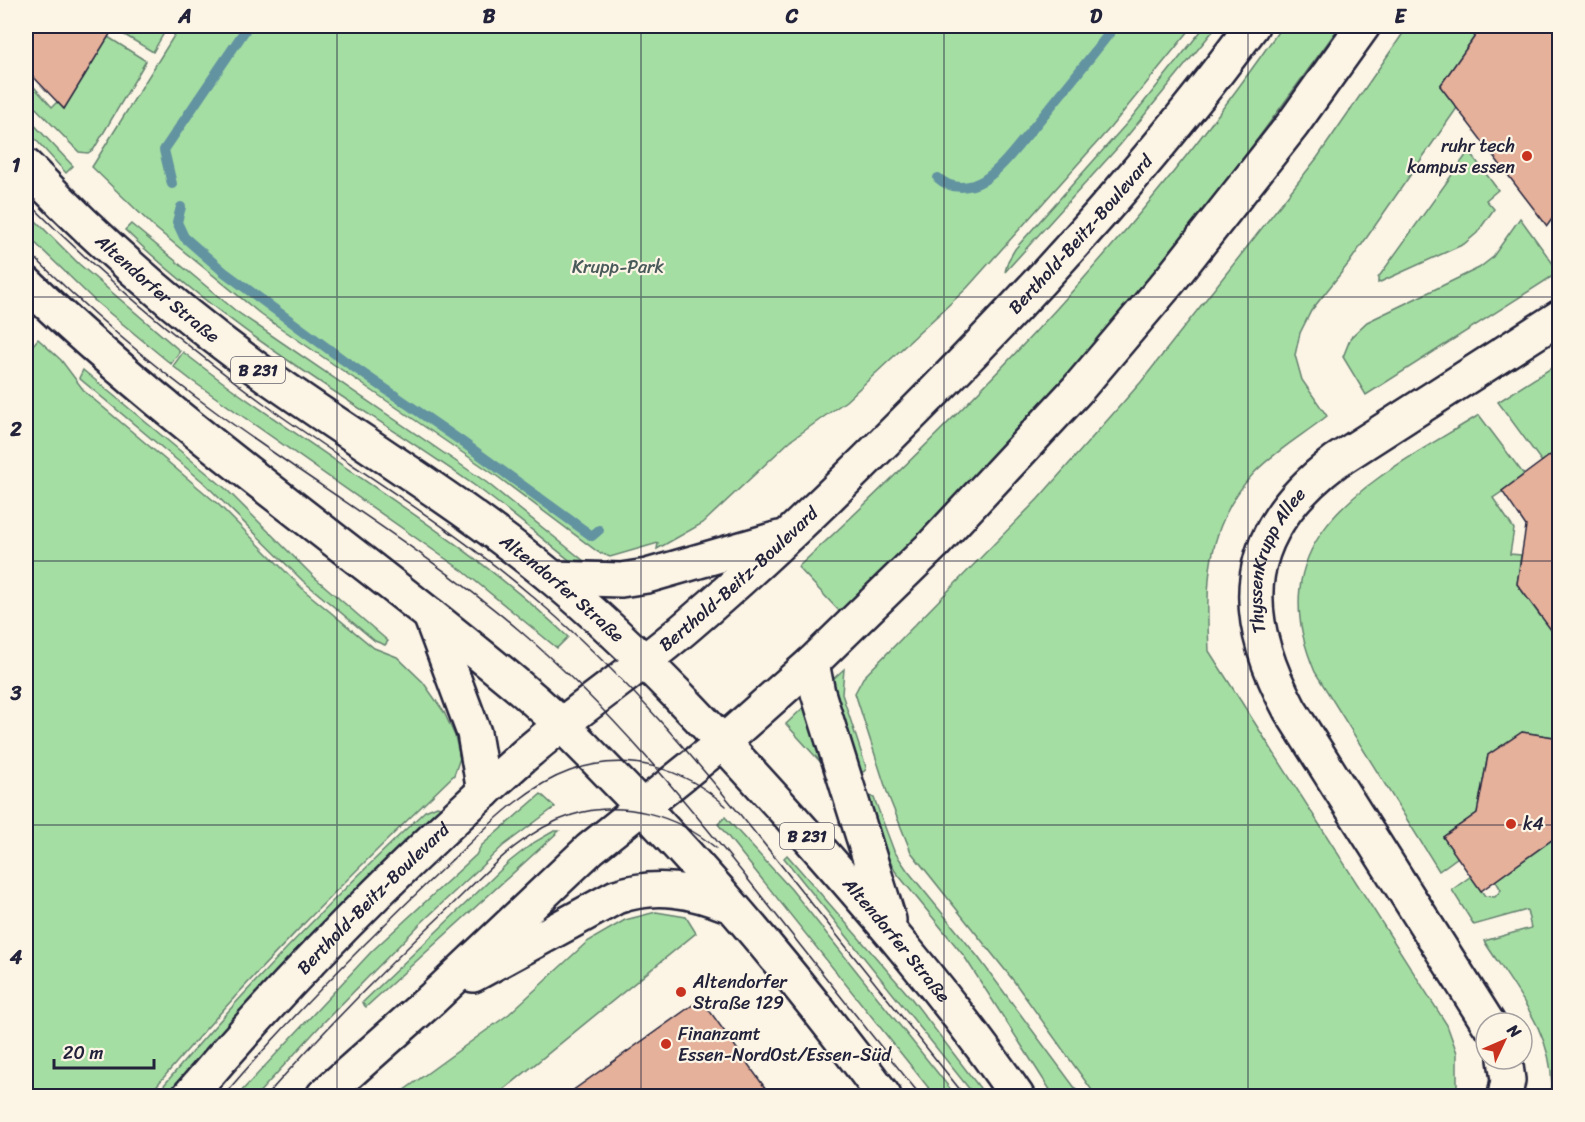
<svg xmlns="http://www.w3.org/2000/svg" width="1585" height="1122" viewBox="0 0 1585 1122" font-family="Sriracha,sans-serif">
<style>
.green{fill:#a5dea3;stroke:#64806f;stroke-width:1.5}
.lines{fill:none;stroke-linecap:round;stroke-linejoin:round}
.stream{stroke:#6293a0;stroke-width:10}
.building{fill:#e6b19b;stroke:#22223b;stroke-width:1.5}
.minor-casing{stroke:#22223b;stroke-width:38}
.major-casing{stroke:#22223b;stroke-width:38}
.minor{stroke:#fcf5e5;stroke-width:33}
.major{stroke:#fcf5e5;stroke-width:33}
.tram{stroke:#22223b;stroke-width:1.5}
.grid{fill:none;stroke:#22223b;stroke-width:1.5;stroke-opacity:0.55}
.poi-dot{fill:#c8321e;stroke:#fcf5e5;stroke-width:2}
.labels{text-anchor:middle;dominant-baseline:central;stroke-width:4.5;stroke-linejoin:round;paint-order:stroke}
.shield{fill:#fcf5e5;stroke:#63616e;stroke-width:1.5}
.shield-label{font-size:16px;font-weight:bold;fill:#22223b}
.poi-label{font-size:18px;fill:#22223b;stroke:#fcf5e5;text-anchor:start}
.street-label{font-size:18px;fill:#22223b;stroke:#fcf5e5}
.park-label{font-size:18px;fill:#495a5a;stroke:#fcf5e5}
.neatline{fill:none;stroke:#22223b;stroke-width:2}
.grid-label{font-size:20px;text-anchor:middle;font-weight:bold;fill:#22223b}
</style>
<rect width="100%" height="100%" fill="#fcf5e5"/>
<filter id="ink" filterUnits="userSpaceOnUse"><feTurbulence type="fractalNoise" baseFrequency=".0167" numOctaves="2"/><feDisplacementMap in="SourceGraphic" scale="12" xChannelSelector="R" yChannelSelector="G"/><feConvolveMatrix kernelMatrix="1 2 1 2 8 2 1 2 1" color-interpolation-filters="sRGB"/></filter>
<g filter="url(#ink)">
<g class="green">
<path d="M115,26h53l-15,26 -40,-24z"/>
<path d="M180,26h1013l-83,102 -143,160 -121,113 -56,40 -87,82 -46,26 1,-6 -48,14 -12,-5 -100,-75 -235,-161 -109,-89 -62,-60z"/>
<path d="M1205,26h12l-97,119 -115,127 3,-11 7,-12 113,-127z"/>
<path d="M1282,26h58c-55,75 -109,152 -168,225 -102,127 -215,248 -332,361l-42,-45c178,-164 347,-341 484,-541z"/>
<path d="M1408,26h74l-42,60 17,22 -108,155 -38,48 -11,22 -5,22 7,25 25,36c-24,19 -52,35 -73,57 -49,52 -48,112 -45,178l238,374 10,28v41l-1,2h-360l-83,-116 -102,-128 -23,-57 -33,-102 8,-15 175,-179 103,-117 176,-224z"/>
<path d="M108,37l38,24 -52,88 -6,4 -9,-1 -53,-54v-20l26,29 5,-5 7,7z"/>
<path d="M26,116l47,50 -7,7 -40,-44z"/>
<path d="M1469,151l29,39 -12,10 8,9 -17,24 -13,11 -86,39v-5z"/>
<path d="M26,211l53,53 101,87 -9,13 -76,-63 -69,-67z"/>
<path d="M1520,218l39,54 -193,123 -23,-38 8,-20 16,-15 112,-54 13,-10z"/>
<path d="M131,224l105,87 250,171 98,79 -6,6c-33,-26 -66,-54 -100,-79 -119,-84 -248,-155 -353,-258z"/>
<path d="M38,339l23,21 24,32 134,113 87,87 68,56 23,9 26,25 21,30 11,24 5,22 -6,17c-107,103 -211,207 -306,321h-122v-743z"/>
<path d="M183,352c125,98 269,175 385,285l-11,11 -94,-77 -272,-191 -18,-14z"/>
<path d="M1559,363v87l-17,12 -44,-60z"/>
<path d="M83,370l143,119 87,87 75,65 -3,4 -10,-4 -72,-60 -101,-100 -123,-103z"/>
<path d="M1479,415l46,61 -32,22 21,31 -4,25 11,1 -4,29 24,33 18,3v118l-37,-6 -34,23 -11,58 -34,24 15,20 -19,14 -124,-199c-61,-142 66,-196 164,-257z"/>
<path d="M844,669l-2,25 24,73 -1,4 -7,3 -27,-93z"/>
<path d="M807,704l28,74 -49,-54z"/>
<path d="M865,793l9,5 20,53 13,19 71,87 103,139h-27l-90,-140 -69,-85 -14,-28z"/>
<path d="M541,794l14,13 -52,39 -83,78 -99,101 -65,71h-19l135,-145 104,-96 5,-9z"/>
<path d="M437,806l6,2 -225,230 -50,58h-13c83,-101 175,-195 270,-285z"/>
<path d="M725,817l66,72 165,207h-21l-217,-272z"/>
<path d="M554,831h5l-193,176 -4,-4 147,-141 24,-19z"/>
<path d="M1559,834v262h-8c7,-58 -37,-108 -67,-155l47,-13 -4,-18 -53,15 -22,-35 19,-14 14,20 10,1 6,-7 -7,-12z"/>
<path d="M787,855l124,143 75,98h-11l-191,-238z"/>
<path d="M656,912l30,5 10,16 -200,163h-100l113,-82 78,-72 38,-22z"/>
</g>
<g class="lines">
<g class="stream">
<path d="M938,178c13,12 31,11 46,2 18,-12 31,-31 45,-47 29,-35 58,-71 86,-107"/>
<path d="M172,184l-8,-34 84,-124"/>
<path d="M181,207l-4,15 7,15 40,35 118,87 119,82 131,95 7,-6"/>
</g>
</g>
<g class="building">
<path d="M26,26h89l-51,83 -38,-40z"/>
<path d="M1482,26h78v182l-13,18 -107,-140z"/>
<path d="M1560,448v194l-43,-58 9,-58 -24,-35z"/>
<path d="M1522,732l38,6v96l-79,57 -38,-54 34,-24 11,-58z"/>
<path d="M701,999l70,97h-206z"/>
</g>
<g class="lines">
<g class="minor-casing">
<g id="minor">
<path id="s1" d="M1488,1023l-198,-313c-54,-100 -48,-178 46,-249l224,-144"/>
<path d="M1505,1059l3,21 -3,16"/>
</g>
</g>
<g class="major-casing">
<g id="major">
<path id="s2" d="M26,166c70,73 145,140 227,200 100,72 207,135 302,214 85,71 159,152 233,234 81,91 160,182 229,282"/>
<path d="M26,283c154,149 334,270 498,408 32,27 61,57 90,87 98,99 187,206 270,318"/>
<path d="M553,578l68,2 26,-4 132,-38"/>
<path d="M430,615l44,118 10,59"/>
<path d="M812,663l6,30 71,227"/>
<path d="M473,975l143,-78c40,-14 76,-7 115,9"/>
<path id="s3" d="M189,1096c101,-120 213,-232 330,-336 55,-49 117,-89 172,-137 85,-73 164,-151 242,-230 114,-116 223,-236 319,-367"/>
<path d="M323,1096l110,-98 157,-149 133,-107 89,-79 122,-119 143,-154 94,-111 122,-155 70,-98"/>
</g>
</g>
<use href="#minor" class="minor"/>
<use href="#major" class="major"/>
<g class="tram">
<path d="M26,200c79,80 164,150 255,216 84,59 173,113 251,180 95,80 172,173 249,269 62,77 123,154 184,231"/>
<path d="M26,249c60,60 125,116 194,166 99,72 205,135 299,215 90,77 165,169 239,262 54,68 108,137 163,204"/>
<path d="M223,1096c72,-84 150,-162 231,-238 35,-33 71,-71 116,-87 56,-20 113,-4 156,35"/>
<path d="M266,1096c59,-67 122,-131 187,-192 35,-34 71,-74 119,-89 51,-16 104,0 144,33"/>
</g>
</g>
</g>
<path class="grid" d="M337,26v1070M641,26v1070M944,26v1070M1248,26v1070M26,297h1534M26,561h1534M26,825h1534"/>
<g class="poi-dot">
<circle cx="1527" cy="156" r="6"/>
<circle cx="1511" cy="824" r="6"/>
<circle cx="681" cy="992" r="6"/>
<circle cx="666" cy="1044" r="6"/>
</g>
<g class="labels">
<g class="shield">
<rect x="231" y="357" width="54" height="26" rx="4.5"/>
<rect x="780" y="823" width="54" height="26" rx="4.5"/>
</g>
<g class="shield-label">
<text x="258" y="370">B 231</text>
<text x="807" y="836">B 231</text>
</g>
<g class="poi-label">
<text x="1515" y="146" text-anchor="end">ruhr tech<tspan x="1515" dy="21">kampus essen</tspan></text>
<text x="1523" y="824">k4</text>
<text x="693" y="982">Altendorfer<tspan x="693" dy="21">Straße 129</tspan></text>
<text x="678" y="1034">Finanzamt<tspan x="678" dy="21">Essen-NordOst/Essen-Süd</tspan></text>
</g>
<g class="street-label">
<text stroke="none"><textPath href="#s3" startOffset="1242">Berthold-Beitz-Boulevard</textPath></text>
<text stroke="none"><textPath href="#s2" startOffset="180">Altendorfer Straße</textPath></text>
<text stroke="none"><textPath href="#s1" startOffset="531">ThyssenKrupp Allee</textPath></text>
<text stroke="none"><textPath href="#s3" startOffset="756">Berthold-Beitz-Boulevard</textPath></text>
<text stroke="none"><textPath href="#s2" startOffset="684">Altendorfer Straße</textPath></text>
<text stroke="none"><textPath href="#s3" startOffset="270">Berthold-Beitz-Boulevard</textPath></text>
<text stroke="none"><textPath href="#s2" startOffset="1170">Altendorfer Straße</textPath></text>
</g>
<g class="park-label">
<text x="618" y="267">Krupp-Park</text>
</g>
</g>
<rect width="1585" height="1122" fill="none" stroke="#fcf5e5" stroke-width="66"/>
<g transform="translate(1504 1041) rotate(46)"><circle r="28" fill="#fcf5e5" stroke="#a5a1a1" stroke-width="1.5"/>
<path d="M0-4.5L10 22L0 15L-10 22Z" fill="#c8321e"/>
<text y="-9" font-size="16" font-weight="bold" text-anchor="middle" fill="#22223b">N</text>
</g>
<path d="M54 1059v9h100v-9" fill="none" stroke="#22223b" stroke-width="3"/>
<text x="63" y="1059" font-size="18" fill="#22223b" stroke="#fcf5e5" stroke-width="4.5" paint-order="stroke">20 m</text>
<rect x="33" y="33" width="1519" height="1056" class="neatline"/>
<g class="grid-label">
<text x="185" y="23">A</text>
<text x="489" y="23">B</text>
<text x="792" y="23">C</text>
<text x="1096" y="23">D</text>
<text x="1400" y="23">E</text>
<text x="16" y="172">1</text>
<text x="16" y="436">2</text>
<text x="16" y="700">3</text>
<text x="16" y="964">4</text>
</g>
</svg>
